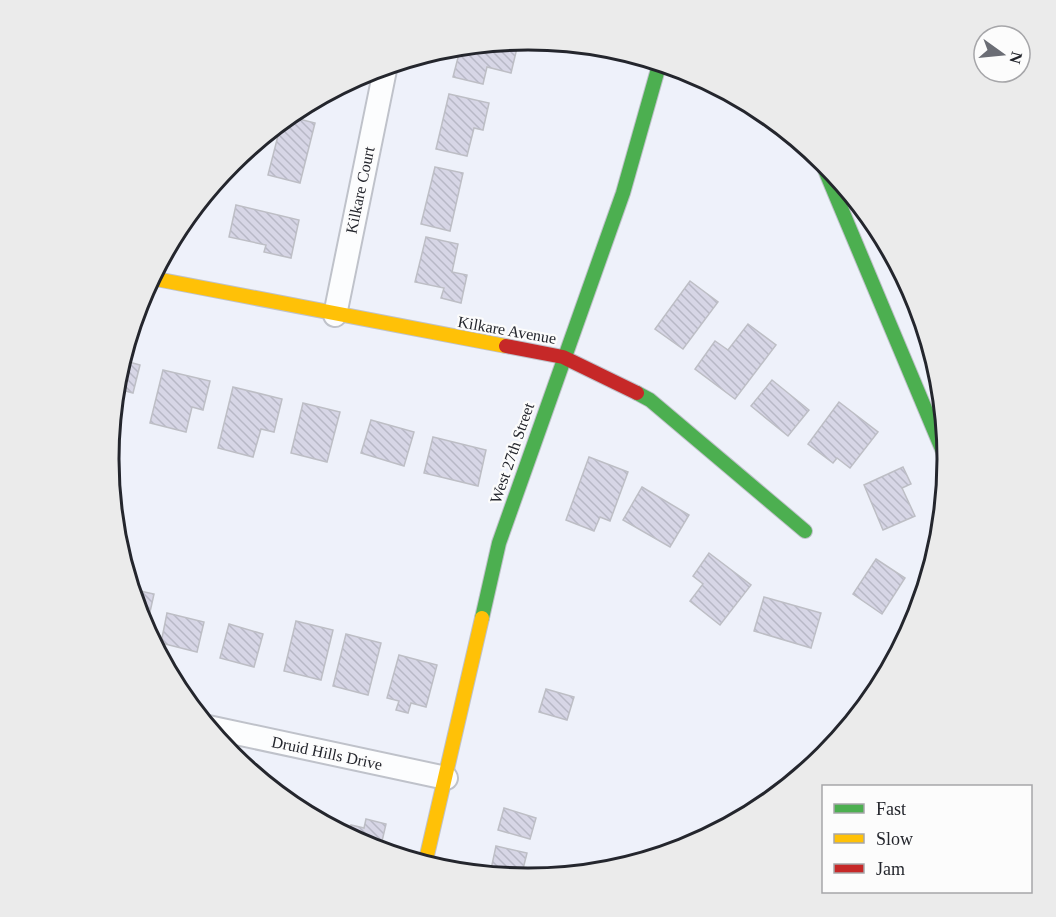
<svg xmlns="http://www.w3.org/2000/svg" width="1056" height="917" viewBox="0 0 1056 917" font-family="'Times New Roman',serif">
<style>
.built{fill:#e3e8fb}
.building{fill:url(#building-back-hatch);stroke:#bdbec5;stroke-width:1.5}
.lines{fill:none;stroke-linecap:round;stroke-linejoin:round}
.street-casing{stroke:#bfc2ca;stroke-width:26}
.fast-casing{stroke:#bfc2ca;stroke-width:16}
.slow-casing{stroke:#bfc2ca;stroke-width:16}
.jam-casing{stroke:#bfc2ca;stroke-width:16}
.street{stroke:#fcfdfe;stroke-width:22}
.fast{stroke:#4caf50;stroke-width:14}
.slow{stroke:#ffc107;stroke-width:14}
.jam{stroke:#c62828;stroke-width:14}
.labels{text-anchor:middle;dominant-baseline:central;stroke-width:4.5;stroke-linejoin:round;paint-order:stroke}
.street-label{font-size:16px;fill:#24262d;stroke:#fcfcfc}
.rim{fill:none;stroke:#24262d;stroke-width:3}
</style>
<defs>
<pattern id="building-back-hatch" width="6" height="6" patternUnits="userSpaceOnUse" patternTransform="scale(1.5)"><rect width="6" height="6" fill="#d7d6e6"/><path d="M-1 5l2 2M0 0l6 6M5-1l2 2" fill="none" stroke="#b8b8c6"/></pattern>
</defs>
<rect width="100%" height="100%" fill="#eef1fa"/>
<path class="built" d="M885,241l31,57 15,51z"/>
<g class="building">
<path d="M494,42l23,6 -6,25 -24,-6 -4,17 -30,-7 8,-31z"/>
<path d="M449,94l40,9 -6,27 -9,-2 -7,28 -31,-7z"/>
<path d="M287,116l28,7 -15,60 -32,-8 14,-55z"/>
<path d="M435,167l28,6 -13,58 -29,-7z"/>
<path d="M236,205l63,15 -8,38 -27,-6 2,-7 -37,-8z"/>
<path d="M426,237l32,7 -6,28 15,3 -6,28 -20,-5 3,-10 -29,-6z"/>
<path d="M690,281l28,21 -35,47 -28,-20z"/>
<path d="M748,324l28,21 -41,54 -40,-30 20,-28 13,9z"/>
<path d="M122,360l18,5 -7,28 -11,-3 -5,22 -4,-1 4,-35z"/>
<path d="M163,370l47,11 -7,29 -11,-3 -6,25 -36,-9z"/>
<path d="M772,380l37,30 -21,26 -37,-30z"/>
<path d="M233,387l49,12 -8,33 -13,-3 -8,28 -35,-9z"/>
<path d="M839,402l39,30 -28,36 -13,-10 -4,5 -25,-19z"/>
<path d="M303,403l37,9 -13,50 -36,-9z"/>
<path d="M371,420l43,12 -10,34 -43,-13z"/>
<path d="M433,437l53,13 -8,36 -54,-13z"/>
<path d="M589,457l39,15 -18,49 -10,-4 -6,14 -28,-11z"/>
<path d="M903,467l8,17 -9,4 13,28 -32,14 -19,-45z"/>
<path d="M642,487l47,28 -19,32 -47,-27z"/>
<path d="M709,553l42,32 -31,40 -30,-24 13,-17 -10,-8z"/>
<path d="M876,559l29,19 -23,36 -29,-20z"/>
<path d="M131,589l23,5 -8,36 -6,-11z"/>
<path d="M764,597l57,16 -10,35 -57,-17z"/>
<path d="M167,613l37,9 -7,30 -36,-9z"/>
<path d="M296,621l37,9 -12,50 -37,-9z"/>
<path d="M229,624l34,10 -9,33 -34,-9z"/>
<path d="M346,634l35,9 -13,52 -35,-9z"/>
<path d="M399,655l38,10 -11,42 -15,-4 -3,10 -12,-3 3,-9 -12,-3z"/>
<path d="M546,689l28,8 -7,23 -28,-8z"/>
<path d="M504,808l32,10 -6,21 -32,-9z"/>
<path d="M303,812l24,5 -1,7z"/>
<path d="M366,819l20,5 -6,26 -31,-14 2,-11 13,3z"/>
<path d="M496,846l31,7 -6,24 -31,-3z"/>
</g>
<g class="lines">
<g class="street-casing">
<g id="street">
<path d="M335,315l51,-250"/>
<path d="M208,727l238,51"/>
</g>
</g>
<g class="fast-casing">
<g id="fast">
<path d="M820,158l127,303"/>
<path d="M637,393l13,7 155,131"/>
<path d="M482,618l17,-75 124,-350 37,-131"/>
</g>
</g>
<g class="slow-casing">
<g id="slow">
<path d="M151,278l355,68"/>
<path d="M425,864l57,-246"/>
</g>
</g>
<g class="jam-casing">
<path id="jam" d="M506,346l57,11 74,36"/>
</g>
<use href="#street" class="street"/>
<use href="#fast" class="fast"/>
<use href="#slow" class="slow"/>
<use href="#jam" class="jam"/>
</g>
<g class="labels">
<g class="street-label">
<text transform="translate(360 190) rotate(-78)">Kilkare Court</text>
<text transform="translate(507 330) rotate(10)">Kilkare Avenue</text>
<text transform="translate(512 453) rotate(-71)">West 27th Street</text>
<text transform="translate(327 753) rotate(12)">Druid Hills Drive</text>
</g>
</g>
<path d="M0 0H1056V917H0ZM119 459a409 409 0 1 1 818 0a409 409 0 1 1-818 0Z" fill="#ebebeb" fill-rule="evenodd"/>
<path class="rim" d="M119 459a409 409 0 1 1 818 0a409 409 0 1 1-818 0Z"/>
<rect x="822" y="785" width="210" height="108" fill="#fcfcfc" stroke="#a6a6a9" stroke-width="1.5"/>
<rect x="834" y="804" width="30" height="9" fill="#4caf50" stroke="#a6a6a9" stroke-width="1.5"/>
<text x="876" y="815" font-size="18" fill="#24262d">Fast</text>
<rect x="834" y="834" width="30" height="9" fill="#ffc107" stroke="#a6a6a9" stroke-width="1.5"/>
<text x="876" y="845" font-size="18" fill="#24262d">Slow</text>
<rect x="834" y="864" width="30" height="9" fill="#c62828" stroke="#a6a6a9" stroke-width="1.5"/>
<text x="876" y="875" font-size="18" fill="#24262d">Jam</text>
<g transform="translate(1002 54) rotate(105)"><circle r="28" fill="#fcfcfc" stroke="#a6a6a9" stroke-width="1.5"/>
<path d="M0-4.5L10 22L0 15L-10 22Z" fill="#6b6d75"/>
<text y="-9" font-size="16" font-weight="bold" text-anchor="middle" fill="#24262d">N</text>
</g>
</svg>
